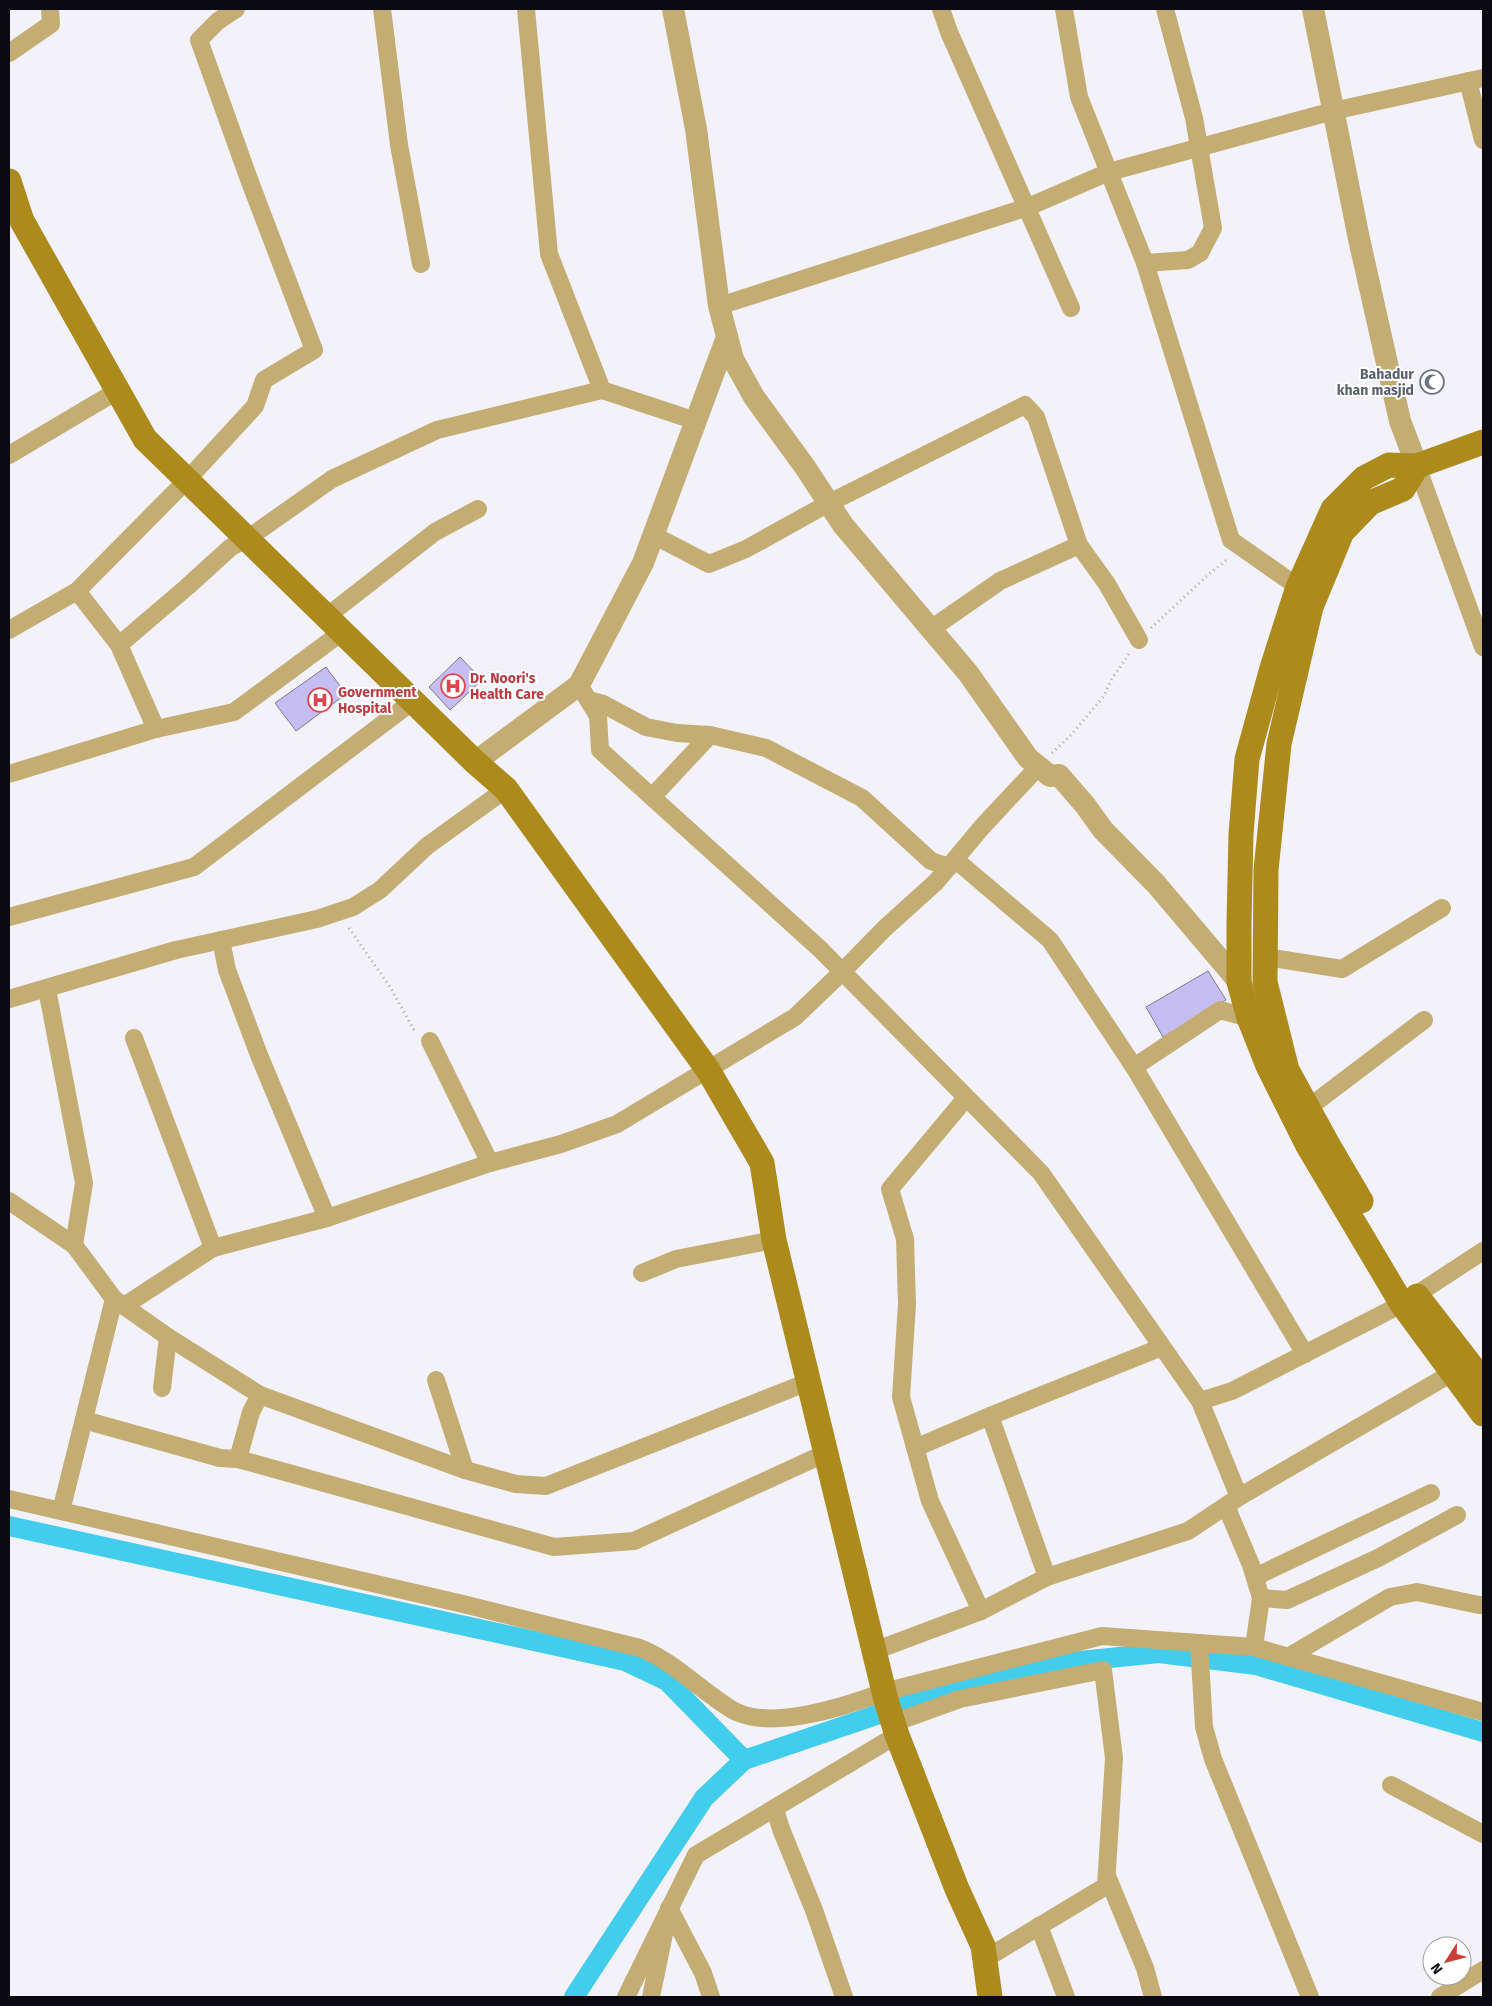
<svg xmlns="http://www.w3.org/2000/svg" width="1492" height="2006" viewBox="0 0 1492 2006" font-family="'Fira Sans',sans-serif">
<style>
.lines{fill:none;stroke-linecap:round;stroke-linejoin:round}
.canal{stroke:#43cdec;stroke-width:20}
.building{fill:#c6bef3;stroke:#7d7b8e}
.path{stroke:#a8a7af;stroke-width:3;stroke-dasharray:1 4;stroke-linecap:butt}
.minor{stroke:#c4ad72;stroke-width:18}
.tertiary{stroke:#c4ad72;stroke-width:22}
.secondary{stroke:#ac8a1c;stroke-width:25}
.labels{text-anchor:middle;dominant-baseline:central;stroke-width:4;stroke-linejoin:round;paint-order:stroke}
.worship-label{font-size:14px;font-weight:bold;fill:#5b616d;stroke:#fff;text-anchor:end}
.health-label{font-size:14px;font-weight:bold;fill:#be3a42;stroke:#fff;text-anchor:start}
</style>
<rect width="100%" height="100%" fill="#f3f2fb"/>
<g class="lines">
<g class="canal">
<path d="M9,1526l616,135 42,20 77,79"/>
<path d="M574,1997l130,-199 40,-38 200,-68 96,-27 119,-12 97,12 227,67"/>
</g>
</g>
<g class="building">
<path d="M460,657l22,23 -32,30 -21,-23z"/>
<path d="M326,667l20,27 -50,37 -21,-28z"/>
<path d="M1208,971l18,29 -63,37 -17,-30z"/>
</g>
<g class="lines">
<g class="path">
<path d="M1151,628l57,-53 20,-16"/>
<path d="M1052,753l20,-19 31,-37 10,-20 16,-23"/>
<path d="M349,928l41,59 25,45"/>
</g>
<g class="minor">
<path d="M382,9l17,136 22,119"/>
<path d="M526,9l23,245 53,136 94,31"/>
<path d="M941,9l8,23 122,276"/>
<path d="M1064,9l15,88 66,166 86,277 67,47"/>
<path d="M9,53l42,-29 -1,-15"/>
<path d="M1468,81l15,59"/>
<path d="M1145,263l43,-3 12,-7 13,-25 -19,-110 -29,-109"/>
<path d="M719,306l309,-99 81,-35 224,-61 150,-33"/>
<path d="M9,455l108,-64"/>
<path d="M1417,466l66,181"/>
<path d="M653,535l56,29 37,-15 83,-46 196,-98 11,12 43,128 28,39 32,56"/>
<path d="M77,591l42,54 37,84"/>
<path d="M326,617l109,-85 43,-23"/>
<path d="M931,629l69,-48 79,-36"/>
<path d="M9,630l68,-39 110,-111 68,-74 9,-26 50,-30 -64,-168 -51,-142 19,-19 18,-12"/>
<path d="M119,645l68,-58 44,-40 16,-8 85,-60 105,-49 165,-40"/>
<path d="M579,685l19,31 2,34 220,199 221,224 159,228 39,96"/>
<path d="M589,700l14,4 43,23 31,6 33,2 56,13 96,50 69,63 18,6 8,-6 93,79 84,127 171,287"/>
<path d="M9,774l147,-45 78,-17 108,-80"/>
<path d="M652,797l58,-62"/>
<path d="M9,917l185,-50 219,-166"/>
<path d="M221,940l6,30 32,85 68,163 163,-55 71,-19 56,-20 178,-107 47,-45 43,-44 51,-46 46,-55 56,-60"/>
<path d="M1266,957l76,12 100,-61"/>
<path d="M47,989l37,194 -10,62 40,54"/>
<path d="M9,999l167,-49 141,-31 36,-12 27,-17 47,-44 79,-57"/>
<path d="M430,1041l60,122"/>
<path d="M1134,1067l86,-57 29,8"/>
<path d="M966,1098l-76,91 15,50 2,65 -6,93 29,104 51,110"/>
<path d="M1308,1108l116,-88"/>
<path d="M9,1201l65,44"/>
<path d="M213,1248l114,-30"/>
<path d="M642,1273l34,-14 98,-19"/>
<path d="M124,1306l89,-58 -79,-210"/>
<path d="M168,1337l92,58 205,75 51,14 30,2 262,-104"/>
<path d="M436,1380l29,90"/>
<path d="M1200,1401l32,-10 170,-87 81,-53"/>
<path d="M990,1416l57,161"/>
<path d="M84,1420l136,38 18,1 316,88 80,-6 192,-88"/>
<path d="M915,1448l75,-32 172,-69"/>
<path d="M238,1459l13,-47 9,-17"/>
<path d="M9,1499l454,105 177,44c30,12 53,35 79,53 6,4 13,10 20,12 39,16 107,-7 145,-21l218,-56 152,11 229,65"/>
<path d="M1226,1506l25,59 10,33 -7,49"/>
<path d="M61,1511l53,-212 54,38 -6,51"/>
<path d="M1255,1577l176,-84"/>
<path d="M1261,1598l26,2 91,-42 79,-43"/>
<path d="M1199,1643l5,84 9,32 97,238"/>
<path d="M874,1651l107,-40 66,-34 141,-46 51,-34 213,-124"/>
<path d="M1288,1657l102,-60 27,-5 62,13h4"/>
<path d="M893,1723l67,-24 143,-29 11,88 -8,128 -121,73"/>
<path d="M1391,1785l92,49"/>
<path d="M775,1809l6,20 33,81 30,87"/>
<path d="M1107,1876l38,92 8,29"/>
<path d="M669,1908l34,65 8,24"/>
<path d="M1039,1926l27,71"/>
<path d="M626,1997l70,-142 201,-120"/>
<path d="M651,1997l13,-63"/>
<path d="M1440,1997l43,-27"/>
</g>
<g class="tertiary">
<path d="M673,9l23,120 23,177 14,53 21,38 51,70 38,58 125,148 60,85 22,18 9,-1 26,30 18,25 53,54 83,98"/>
<path d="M1313,9l46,230 41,182 17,45"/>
<path d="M475,762l104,-77 64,-122 84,-226"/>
</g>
<g class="secondary">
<path d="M9,181l13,40 123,218 330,323 31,27 202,281 54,93 12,77 112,460 11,35 60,154 26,57 7,51"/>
<path d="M1483,442l-66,24 -28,-1 -25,13 -31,31 -35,78 -26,81 -25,91 -6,75 -2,89v59l10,36 19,48 39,78 95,160 81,110"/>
<path d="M1361,1201l-34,-58 -40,-73 -22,-88 1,-112 13,-126 32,-137 31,-75 28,-29 33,-14 14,-23"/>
<path d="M1417,1296l66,85"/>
</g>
</g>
<defs>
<g id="mosque-ring" transform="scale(1.25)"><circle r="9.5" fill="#fff" stroke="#6b7280" stroke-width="1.5"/><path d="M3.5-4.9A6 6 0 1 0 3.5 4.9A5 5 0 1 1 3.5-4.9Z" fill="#6b7280"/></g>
<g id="hospital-ring" transform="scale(1.25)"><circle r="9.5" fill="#fff" stroke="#e0444e" stroke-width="1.5"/><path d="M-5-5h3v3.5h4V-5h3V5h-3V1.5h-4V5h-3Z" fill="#e0444e"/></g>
</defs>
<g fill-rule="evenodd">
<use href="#mosque-ring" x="1432" y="382"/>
<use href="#hospital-ring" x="453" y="686"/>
<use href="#hospital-ring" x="320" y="700"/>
</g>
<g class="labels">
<g class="worship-label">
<text x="1414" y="374">Bahadur<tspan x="1414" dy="16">khan masjid</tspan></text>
</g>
<g class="health-label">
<text x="470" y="678">Dr. Noori's<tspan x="470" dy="16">Health Care</tspan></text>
<text x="338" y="692">Government<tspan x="338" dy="16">Hospital</tspan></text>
</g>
</g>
<rect width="1492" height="2006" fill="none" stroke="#0b0a11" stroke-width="20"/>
<g transform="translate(1447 1961) rotate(234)"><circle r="24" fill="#ffffff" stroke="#9d9da0"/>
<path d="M0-4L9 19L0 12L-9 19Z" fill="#cb3e35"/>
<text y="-8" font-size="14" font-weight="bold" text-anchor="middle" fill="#0b0a11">N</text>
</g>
</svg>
